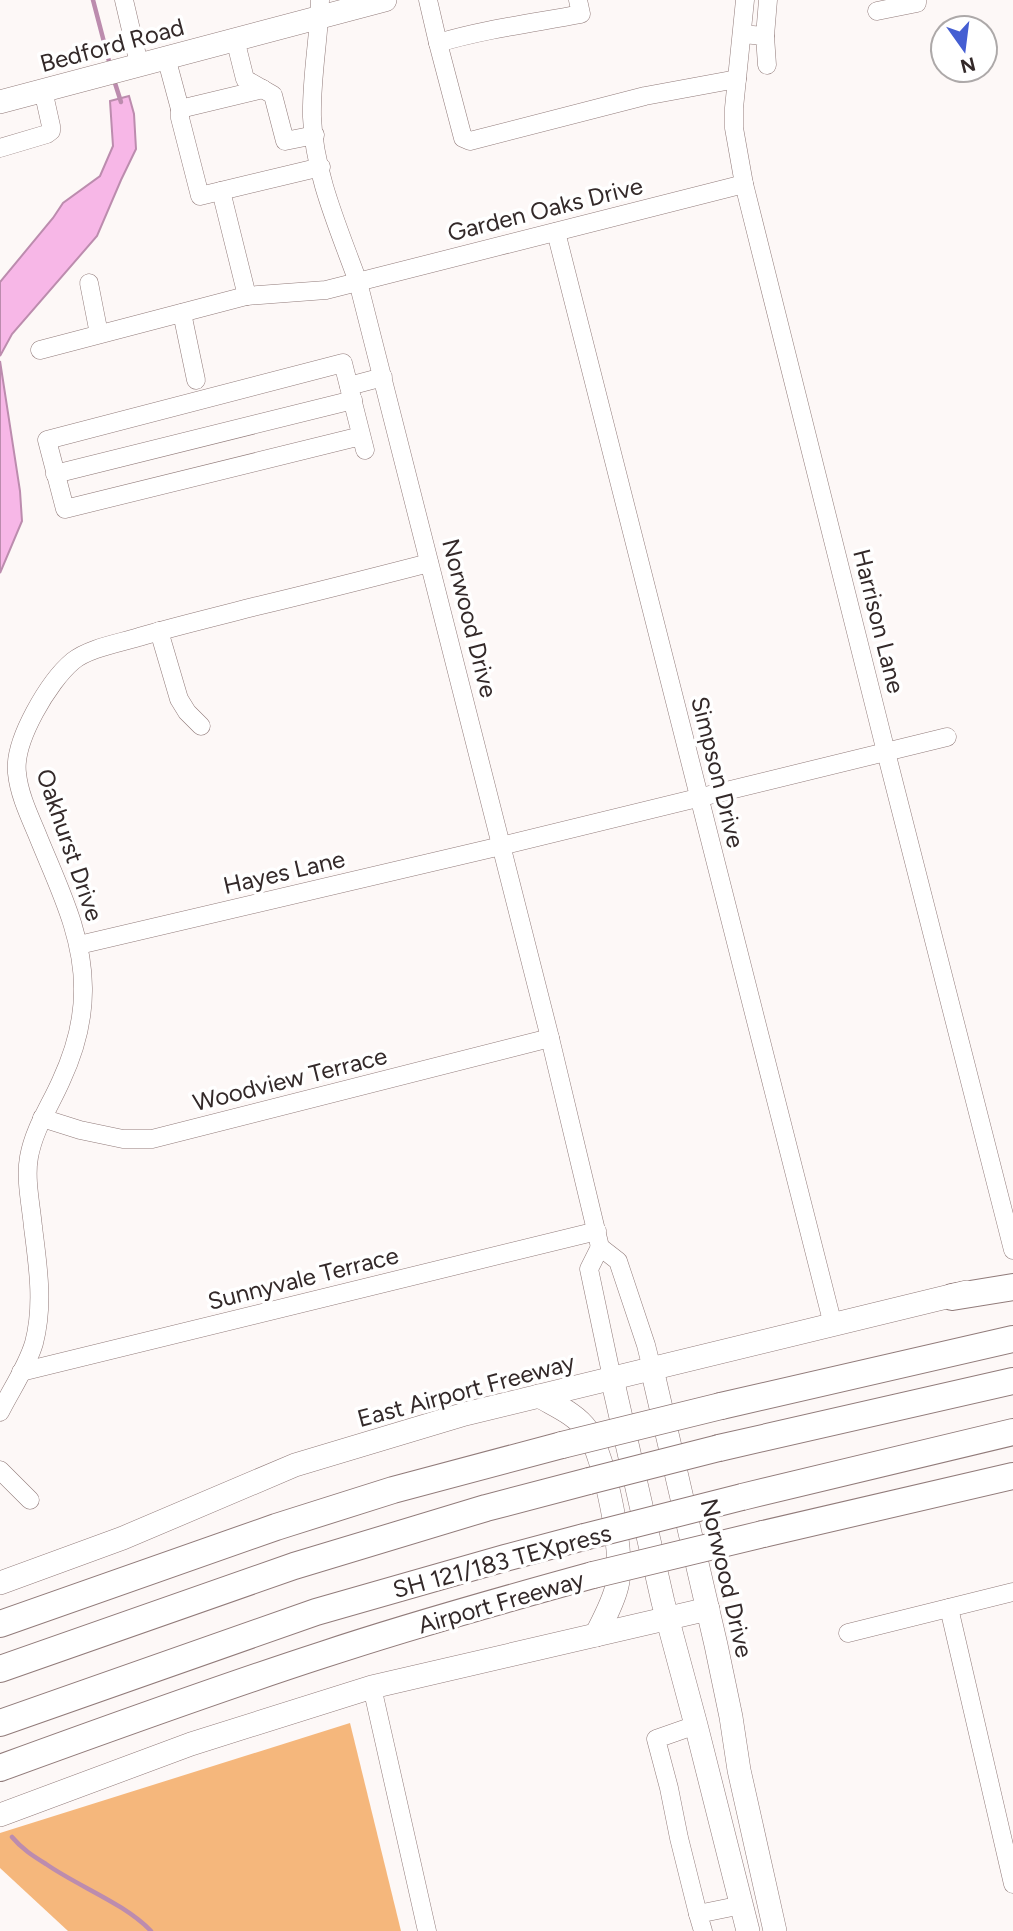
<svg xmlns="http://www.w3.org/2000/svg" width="1013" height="1931" viewBox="0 0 1013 1931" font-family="Figtree,sans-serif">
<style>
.green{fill:#f5b77c}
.water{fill:#f7b7e7;stroke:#bc8cae;stroke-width:2}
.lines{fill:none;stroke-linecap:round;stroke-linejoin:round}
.stream{stroke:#bc8cae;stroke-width:4.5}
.minor-casing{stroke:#917b7a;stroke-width:19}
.major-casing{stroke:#917b7a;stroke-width:24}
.highway-casing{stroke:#917b7a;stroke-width:28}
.minor{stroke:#fff;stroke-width:18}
.major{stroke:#fff;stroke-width:23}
.highway{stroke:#fff;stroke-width:26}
.highway-bridge-casing{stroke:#917b7a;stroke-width:28;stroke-linecap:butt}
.highway-bridge{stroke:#fff;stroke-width:26}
.labels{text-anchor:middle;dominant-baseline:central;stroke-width:7;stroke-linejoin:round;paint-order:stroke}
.street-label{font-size:24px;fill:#332929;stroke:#fff}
</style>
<rect width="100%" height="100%" fill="#fdf8f7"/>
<path class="green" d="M350,1723l51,208h-333l-68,-63v-35z"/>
<g class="water">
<path d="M129,96l5,18 2,35 -15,31 -24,56 -85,98 -12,22v-74l53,-64 10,-15 37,-27 13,-30 -3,-45z"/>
<path d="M0,361l20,130 2,30 -22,52z"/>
</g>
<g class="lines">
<g class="stream">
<path d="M93,0l17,65"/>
<path d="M114,80l7,22"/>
<path d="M12,1837c10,12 21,19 34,27 33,23 78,39 105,67"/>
</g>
<g class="minor-casing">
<g id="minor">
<path d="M124,0l15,64"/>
<path d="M320,0c-1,39 -9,78 -8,117 2,57 27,112 46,165l192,756 50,209 18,14 28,84 6,24"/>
<path d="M428,0l10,43c47,-14 95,-20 143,-29l-3,-14"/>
<path d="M745,0l-11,108v20l10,56 142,568 127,498"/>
<path d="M877,11l40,-8v-3"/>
<path d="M742,34l23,2 2,29"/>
<path d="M765,36l3,-36"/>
<path d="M235,39l10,40 28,16 12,46 30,-6"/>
<path d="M438,43l25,95 7,3 175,-45 92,-17"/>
<path d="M166,57l14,52 83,-20"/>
<path d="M180,109v9l20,78 121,-29"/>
<path d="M0,148l47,-14 4,-3v-5l-8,-36"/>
<path d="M221,191l26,105"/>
<path d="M556,232l277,1093"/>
<path d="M89,283l10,51"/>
<path d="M182,313l14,67"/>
<path d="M40,350l206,-54 80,-6 418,-106"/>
<path d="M349,386l34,-9"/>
<path d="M361,436l-296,73 -18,-69 296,-77 22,87"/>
<path d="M55,474l298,-74"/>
<path d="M159,631l20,68 8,13 14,14"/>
<path d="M79,945l422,-99 446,-109"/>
<path d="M42,1118l38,12 43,9h29l398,-101"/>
<path d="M600,1247l-11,22 23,109"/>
<path d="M21,1372l576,-141"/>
<path d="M0,1412c11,-22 27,-45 34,-69 10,-38 4,-77 -1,-116 -2,-22 -8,-48 -4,-70 5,-28 21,-51 32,-76 13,-28 22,-59 22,-90 1,-56 -26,-107 -46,-157 -8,-19 -18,-40 -20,-61 -4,-32 32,-92 56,-112 16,-13 47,-18 66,-24 38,-11 76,-20 114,-30 59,-14 118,-29 176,-44"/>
<path d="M0,1470l30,30"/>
<path d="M949,1608l64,276"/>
<path d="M848,1633l165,-41"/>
<path d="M372,1687l55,244"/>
<path d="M696,1725l-40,14 13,49 10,50 19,76"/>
<path d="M703,1931l-5,-17 44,-9"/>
</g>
</g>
<g class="major-casing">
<g id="major">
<path d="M0,102l385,-102"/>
<path d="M652,1369l64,276 15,72 8,53 36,161"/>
<path d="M612,1378l51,224 33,123 52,206"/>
<path d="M539,1396c17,10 37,18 48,34 18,27 38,125 30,156 -4,17 -13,33 -21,49"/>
<path d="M0,1583l123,-45 172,-73 170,-51 502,-122"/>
<path d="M0,1815l191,-71 181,-57 336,-78"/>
</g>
</g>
<g class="highway-casing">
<g id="highway">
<path d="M952,1297l61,-10"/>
<path d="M721,1406l292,-67"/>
<path d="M719,1448l294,-67"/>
<path d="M742,1497l271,-65"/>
<path d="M763,1534l250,-58"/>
<path d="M0,1624l276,-97 117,-37 169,-45"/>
<path d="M0,1669l294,-103 192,-58 103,-27"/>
<path d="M0,1723l316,-111 189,-54 79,-21"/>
<path d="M0,1768c107,-39 214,-78 322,-113 90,-30 180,-55 271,-80"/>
</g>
</g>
<use href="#minor" class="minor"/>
<use href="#major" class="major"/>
<use href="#highway" class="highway"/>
<g class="highway-bridge-casing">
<g id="highway-bridge">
<path d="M562,1445l159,-39"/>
<path d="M589,1481l130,-33"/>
<path d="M584,1537l158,-40"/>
<path d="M593,1575l170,-41"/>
</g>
</g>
<use href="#highway-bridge" class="highway-bridge"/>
</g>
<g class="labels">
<g class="street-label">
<text transform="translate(112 45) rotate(-15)">Bedford Road</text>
<text transform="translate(545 209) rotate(-14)">Garden Oaks Drive</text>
<text transform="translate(470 618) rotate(76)">Norwood Drive</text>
<text transform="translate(879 621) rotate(76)">Harrison Lane</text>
<text transform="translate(718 772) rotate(76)">Simpson Drive</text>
<text transform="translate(70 845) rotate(71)">Oakhurst Drive</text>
<text transform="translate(284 872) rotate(-13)">Hayes Lane</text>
<text transform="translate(290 1079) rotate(-14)">Woodview Terrace</text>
<text transform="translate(303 1278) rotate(-14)">Sunnyvale Terrace</text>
<text transform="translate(466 1390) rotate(-15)">East Airport Freeway</text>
<text transform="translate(502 1561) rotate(-15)">SH 121/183 TEXpress</text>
<text transform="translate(727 1578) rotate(77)">Norwood Drive</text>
<text transform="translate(501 1602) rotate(-16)">Airport Freeway</text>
</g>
</g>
<g transform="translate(964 49) rotate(166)"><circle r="33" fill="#ffffff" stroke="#ada9a9" stroke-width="2"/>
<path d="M0-5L12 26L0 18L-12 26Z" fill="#445ed2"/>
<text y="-10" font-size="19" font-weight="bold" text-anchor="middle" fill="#332929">N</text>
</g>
</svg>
